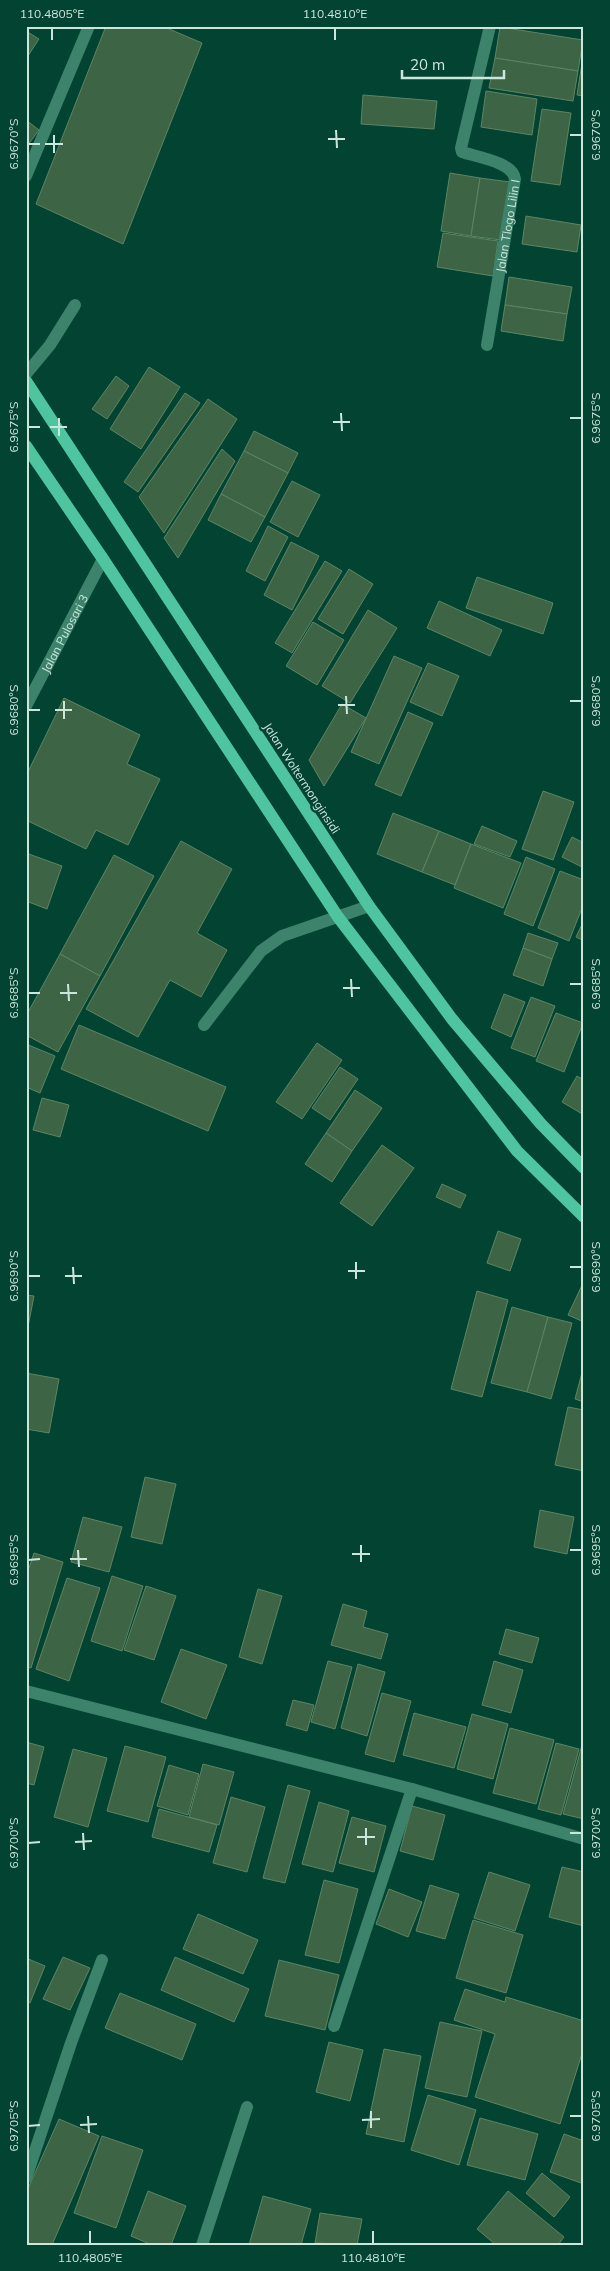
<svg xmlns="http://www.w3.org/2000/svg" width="610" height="2271" viewBox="0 0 610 2271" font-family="Mulish,sans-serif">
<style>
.building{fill:#3d6444;stroke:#5d8564}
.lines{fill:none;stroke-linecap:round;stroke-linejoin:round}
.minor{stroke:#3d826b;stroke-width:12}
.major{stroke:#4ec59f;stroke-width:12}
.ticks{fill:none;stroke:#cbe7dc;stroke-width:2}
.labels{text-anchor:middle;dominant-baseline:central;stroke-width:5;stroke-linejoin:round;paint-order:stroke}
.street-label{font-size:12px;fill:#cbe7dc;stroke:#034332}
.neatline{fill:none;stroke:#cbe7dc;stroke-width:2}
.ticks-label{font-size:12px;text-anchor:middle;fill:#cbe7dc}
</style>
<rect width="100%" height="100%" fill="#034332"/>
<g class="building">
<path d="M106,26h56l40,17 -79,201 -87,-40z"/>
<path d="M500,27l83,13 -5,31 -83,-13z"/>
<path d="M26,31l13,8 -13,20z"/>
<path d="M584,50v46l-7,-1z"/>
<path d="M495,58l83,13 -5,30 -84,-13z"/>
<path d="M486,91l51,8 -5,36 -51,-8z"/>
<path d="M363,95l74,6 -3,28 -73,-5z"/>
<path d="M542,109l29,4 -11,72 -29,-4z"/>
<path d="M26,120l13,10 -12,16h-1z"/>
<path d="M450,173l30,5 -9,58 -30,-5z"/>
<path d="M480,178l30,4 -9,58 -30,-4z"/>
<path d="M526,216l55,9 -4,27 -55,-8z"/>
<path d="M443,233l55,8 -5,35 -56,-9z"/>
<path d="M509,277l63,10 -5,27 -62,-9z"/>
<path d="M505,305l62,9 -4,27 -62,-10z"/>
<path d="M149,367l31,20 -39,62 -31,-20z"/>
<path d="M116,376l13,10 -22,33 -15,-10z"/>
<path d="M185,393l15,10 -62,89 -14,-10z"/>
<path d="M208,399l29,20 -73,114 -25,-36z"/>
<path d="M254,431l44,22 -10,20 -44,-22z"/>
<path d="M222,449l13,12 -57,97 -14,-20z"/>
<path d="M244,451l44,22 -23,44 -44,-23z"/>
<path d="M292,481l28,14 -22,42 -28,-15z"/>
<path d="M221,494l44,23 -14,25 -43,-22z"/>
<path d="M268,526l20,11 -23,44 -19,-10z"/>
<path d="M291,542l28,14 -27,54 -28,-15z"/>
<path d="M325,561l17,10 -50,82 -17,-10z"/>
<path d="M349,569l24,15 -30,50 -25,-15z"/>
<path d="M477,577l76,26 -10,31 -77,-26z"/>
<path d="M439,601l63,29 -12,26 -63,-28z"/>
<path d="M368,610l29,18 -47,75 -28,-17z"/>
<path d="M313,622l31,18 -27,45 -31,-19z"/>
<path d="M394,656l28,12 -43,96 -28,-12z"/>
<path d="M428,663l31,13 -17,40 -32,-14z"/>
<path d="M64,698l76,37 -13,29 33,15 -32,66 -32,-15 -10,19 -60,-29v-44z"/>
<path d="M342,704l24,14 -42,68 -15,-26z"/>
<path d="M408,712l25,11 -32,73 -26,-11z"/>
<path d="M543,791l31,11 -21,58 -31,-11z"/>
<path d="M393,813l46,18 -17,41 -45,-18z"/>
<path d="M482,826l35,15 -7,16 -36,-13z"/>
<path d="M439,831l32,13 -16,41 -33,-13z"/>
<path d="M572,837l12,6v25l-22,-11z"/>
<path d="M181,841l51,28 -35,64 30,17 -26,47 -31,-17 -32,57 -52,-28z"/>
<path d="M471,844l50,19 -18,45 -49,-20z"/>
<path d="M26,853l36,13 -15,43 -21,-8z"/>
<path d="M114,855l40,21 -54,100 -40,-22z"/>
<path d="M526,857l29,12 -22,57 -29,-12z"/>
<path d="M560,871l24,9v23l-15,38 -31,-13z"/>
<path d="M584,920v21l-8,-4z"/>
<path d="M528,933l30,10 -6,16 -29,-11z"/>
<path d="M523,948l29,11 -9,27 -30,-11z"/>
<path d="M60,954l40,22 -42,76 -32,-17v-19z"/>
<path d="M504,994l21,8 -14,35 -20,-9z"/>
<path d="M531,997l24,9 -20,51 -24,-9z"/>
<path d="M556,1013l27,10 -19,49 -28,-11z"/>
<path d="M79,1025l147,62 -18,44 -147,-62z"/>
<path d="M317,1043l25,17 -40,59 -26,-17z"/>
<path d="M26,1044l29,12 -15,37 -14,-6z"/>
<path d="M340,1067l18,12 -28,41 -18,-12z"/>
<path d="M577,1076l7,4v35l-22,-13z"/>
<path d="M355,1090l27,18 -30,43 -26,-18z"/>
<path d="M42,1098l27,7 -9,32 -27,-7z"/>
<path d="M326,1133l26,18 -20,31 -27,-18z"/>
<path d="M382,1145l32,23 -42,58 -32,-23z"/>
<path d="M442,1184l24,11 -6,13 -24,-11z"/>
<path d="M498,1231l23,8 -11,32 -23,-8z"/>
<path d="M583,1283h1v39l-16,-7z"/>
<path d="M477,1291l31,9 -26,97 -31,-8z"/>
<path d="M26,1295l8,1 -8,41z"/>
<path d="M512,1307l36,10 -21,75 -36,-9z"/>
<path d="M548,1317l24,6 -21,76 -24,-7z"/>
<path d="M584,1365v37l-9,-3z"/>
<path d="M26,1373l33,6 -10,54 -23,-4z"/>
<path d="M568,1407l16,3v61l-29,-6z"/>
<path d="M145,1477l31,7 -14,60 -31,-7z"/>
<path d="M540,1510l34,7 -7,37 -33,-7z"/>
<path d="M83,1517l39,10 -13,45 -38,-10z"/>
<path d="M34,1553l29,9 -32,106 -5,-2v-89z"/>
<path d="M112,1576l31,10 -21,65 -31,-10z"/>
<path d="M67,1578l33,10 -31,93 -33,-12z"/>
<path d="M146,1586l30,10 -22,64 -30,-10z"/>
<path d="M258,1589l24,7 -20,68 -23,-7z"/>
<path d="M343,1604l24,7 -4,16 25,7 -7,25 -50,-14z"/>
<path d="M506,1629l33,9 -7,25 -33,-9z"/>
<path d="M181,1649l46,16 -21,54 -45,-17z"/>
<path d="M328,1661l24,6 -17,62 -24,-7z"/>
<path d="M494,1661l29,9 -12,43 -29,-8z"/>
<path d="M358,1664l27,8 -18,64 -26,-8z"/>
<path d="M382,1693l29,8 -17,61 -29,-8z"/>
<path d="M293,1700l21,5 -7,26 -21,-6z"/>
<path d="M414,1713l52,14 -12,41 -51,-13z"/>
<path d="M472,1714l36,10 -15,55 -36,-10z"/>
<path d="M510,1728l44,12 -18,64 -43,-11z"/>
<path d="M26,1742l18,5 -10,38 -8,-2z"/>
<path d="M556,1743l23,6 -18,66 -23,-6z"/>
<path d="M582,1745l2,1v73l-21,-5z"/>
<path d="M125,1746l41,11 -18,65 -41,-11z"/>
<path d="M73,1749l34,9 -19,69 -34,-10z"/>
<path d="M203,1764l31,8 -15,53 -30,-8z"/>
<path d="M169,1765l30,9 -11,41 -31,-9z"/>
<path d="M288,1785l22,6 -25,92 -22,-5z"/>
<path d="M231,1797l34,10 -18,65 -34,-9z"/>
<path d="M319,1802l30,9 -16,61 -31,-8z"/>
<path d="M412,1806l33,9 -12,45 -33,-9z"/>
<path d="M159,1809l58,16 -8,27 -57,-15z"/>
<path d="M352,1817l34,9 -12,46 -35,-9z"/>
<path d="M562,1867l22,5v54l-35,-9z"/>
<path d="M489,1872l41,13 -15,46 -41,-13z"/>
<path d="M324,1880l34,9 -19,74 -34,-8z"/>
<path d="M430,1885l29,9 -14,45 -29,-8z"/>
<path d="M389,1889l33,13 -14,35 -32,-13z"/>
<path d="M198,1914l60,26 -15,34 -60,-25z"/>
<path d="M473,1920l50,15 -17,58 -50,-15z"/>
<path d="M63,1957l27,11 -20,42 -27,-11z"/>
<path d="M175,1957l74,32 -15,33 -73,-32z"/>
<path d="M26,1958l19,8 -15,37 -4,-2z"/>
<path d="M279,1960l60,15 -14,55 -60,-14z"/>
<path d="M465,1989l40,13 1,-5 78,24v26l-24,77 -85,-27 20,-63 -41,-14z"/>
<path d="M120,1993l76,31 -14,36 -77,-32z"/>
<path d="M440,2022l42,9 -15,66 -42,-9z"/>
<path d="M329,2042l34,8 -13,51 -34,-9z"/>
<path d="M384,2049l37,7 -17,86 -38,-8z"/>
<path d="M428,2095l48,15 -17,55 -48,-15z"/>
<path d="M480,2118l58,16 -13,46 -58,-15z"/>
<path d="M59,2119l40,17 -47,109h-23l-3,-1v-51z"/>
<path d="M564,2134l20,7v43l-34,-12z"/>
<path d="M102,2136l41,14 -27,78 -42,-15z"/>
<path d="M542,2173l28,24 -16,20 -28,-24z"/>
<path d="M148,2191l38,15 -15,39h-19l-21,-9z"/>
<path d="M508,2191l56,46 -6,8h-62l-19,-16z"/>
<path d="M263,2196l48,13 -10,36h-52z"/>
<path d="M320,2213l42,6 -5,26 -42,-2z"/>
</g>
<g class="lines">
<g class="minor">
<path d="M26,176l63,-150"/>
<path id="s1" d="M487,345l28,-166c-2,-17 -38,-22 -53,-27l-1,-4 29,-122"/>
<path d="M26,374l24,-29 25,-40"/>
<path id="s2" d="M26,706l77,-147"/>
<path d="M204,1025l57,-74 21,-15 87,-30"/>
<path d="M26,1691l386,98 172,50"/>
<path d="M334,2026l78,-237"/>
<path d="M26,2178l45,-135 31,-83"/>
<path d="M202,2245l45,-138"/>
</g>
<g class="major">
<path d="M26,381l343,525 83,113 89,105 43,44"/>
<path d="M26,446l77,113 235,358 179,234 67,66"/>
</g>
</g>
<path class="ticks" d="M52,28v12M335,28v12M336,130l1,18M54,135v18M570,135h12M328,139h17M28,144h12M45,144h18M341,413l1,18M59,418v18M570,418h12M333,422h17M28,427h12M50,427h17M346,696l1,18M64,701v18M570,701h12M338,705h17M28,710h12M55,710h17M351,979l1,18M68,984l1,17M570,984h12M343,988h17M28,993h12M60,993h17M356,1262v17M73,1267l1,17M570,1267h12M348,1271h17M28,1276h12M65,1276h17M361,1545v17M78,1550l1,17M570,1550h12M352,1554h18M70,1559h17M28,1560l12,-1M366,1828v17M83,1833l1,17M570,1833h12M357,1837h18M75,1842l17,-1M28,1843l12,-1M371,2111v17M88,2116l1,17M570,2116h12M362,2120l18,-1M80,2125l17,-1M28,2126l12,-1M90,2231v13M373,2231v13"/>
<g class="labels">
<g class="street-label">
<text stroke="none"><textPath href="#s1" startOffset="121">Jalan Tlogo Lilin I</textPath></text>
<text stroke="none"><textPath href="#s2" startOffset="82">Jalan Pulosari 3</textPath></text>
<text transform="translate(302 778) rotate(57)">Jalan Woltermonginsidi</text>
</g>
</g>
<rect width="610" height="2271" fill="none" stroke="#034332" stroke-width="55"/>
<path d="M402 70v8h102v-8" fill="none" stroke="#cbe7dc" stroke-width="2.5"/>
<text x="410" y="70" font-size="15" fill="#cbe7dc" stroke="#034332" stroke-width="4" paint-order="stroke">20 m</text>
<rect x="28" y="28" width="554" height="2216" class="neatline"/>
<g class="ticks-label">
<text x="52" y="18">110.4805°E</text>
<text x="335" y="18">110.4810°E</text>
<text transform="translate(596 135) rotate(-90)" y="4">6.9670°S</text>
<text transform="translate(14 144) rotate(-90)" y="4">6.9670°S</text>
<text transform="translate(596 418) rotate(-90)" y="4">6.9675°S</text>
<text transform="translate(14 427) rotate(-90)" y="4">6.9675°S</text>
<text transform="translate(596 701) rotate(-90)" y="4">6.9680°S</text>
<text transform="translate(14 710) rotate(-90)" y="4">6.9680°S</text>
<text transform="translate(596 984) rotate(-90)" y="4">6.9685°S</text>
<text transform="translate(14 993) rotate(-90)" y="4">6.9685°S</text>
<text transform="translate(596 1267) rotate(-90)" y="4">6.9690°S</text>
<text transform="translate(14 1276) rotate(-90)" y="4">6.9690°S</text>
<text transform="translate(596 1550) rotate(-90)" y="4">6.9695°S</text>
<text transform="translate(14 1560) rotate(-90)" y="4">6.9695°S</text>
<text transform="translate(596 1833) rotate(-90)" y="4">6.9700°S</text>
<text transform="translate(14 1843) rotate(-90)" y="4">6.9700°S</text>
<text transform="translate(596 2116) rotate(-90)" y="4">6.9705°S</text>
<text transform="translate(14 2126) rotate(-90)" y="4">6.9705°S</text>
<text x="90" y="2262">110.4805°E</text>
<text x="373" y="2262">110.4810°E</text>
</g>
</svg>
